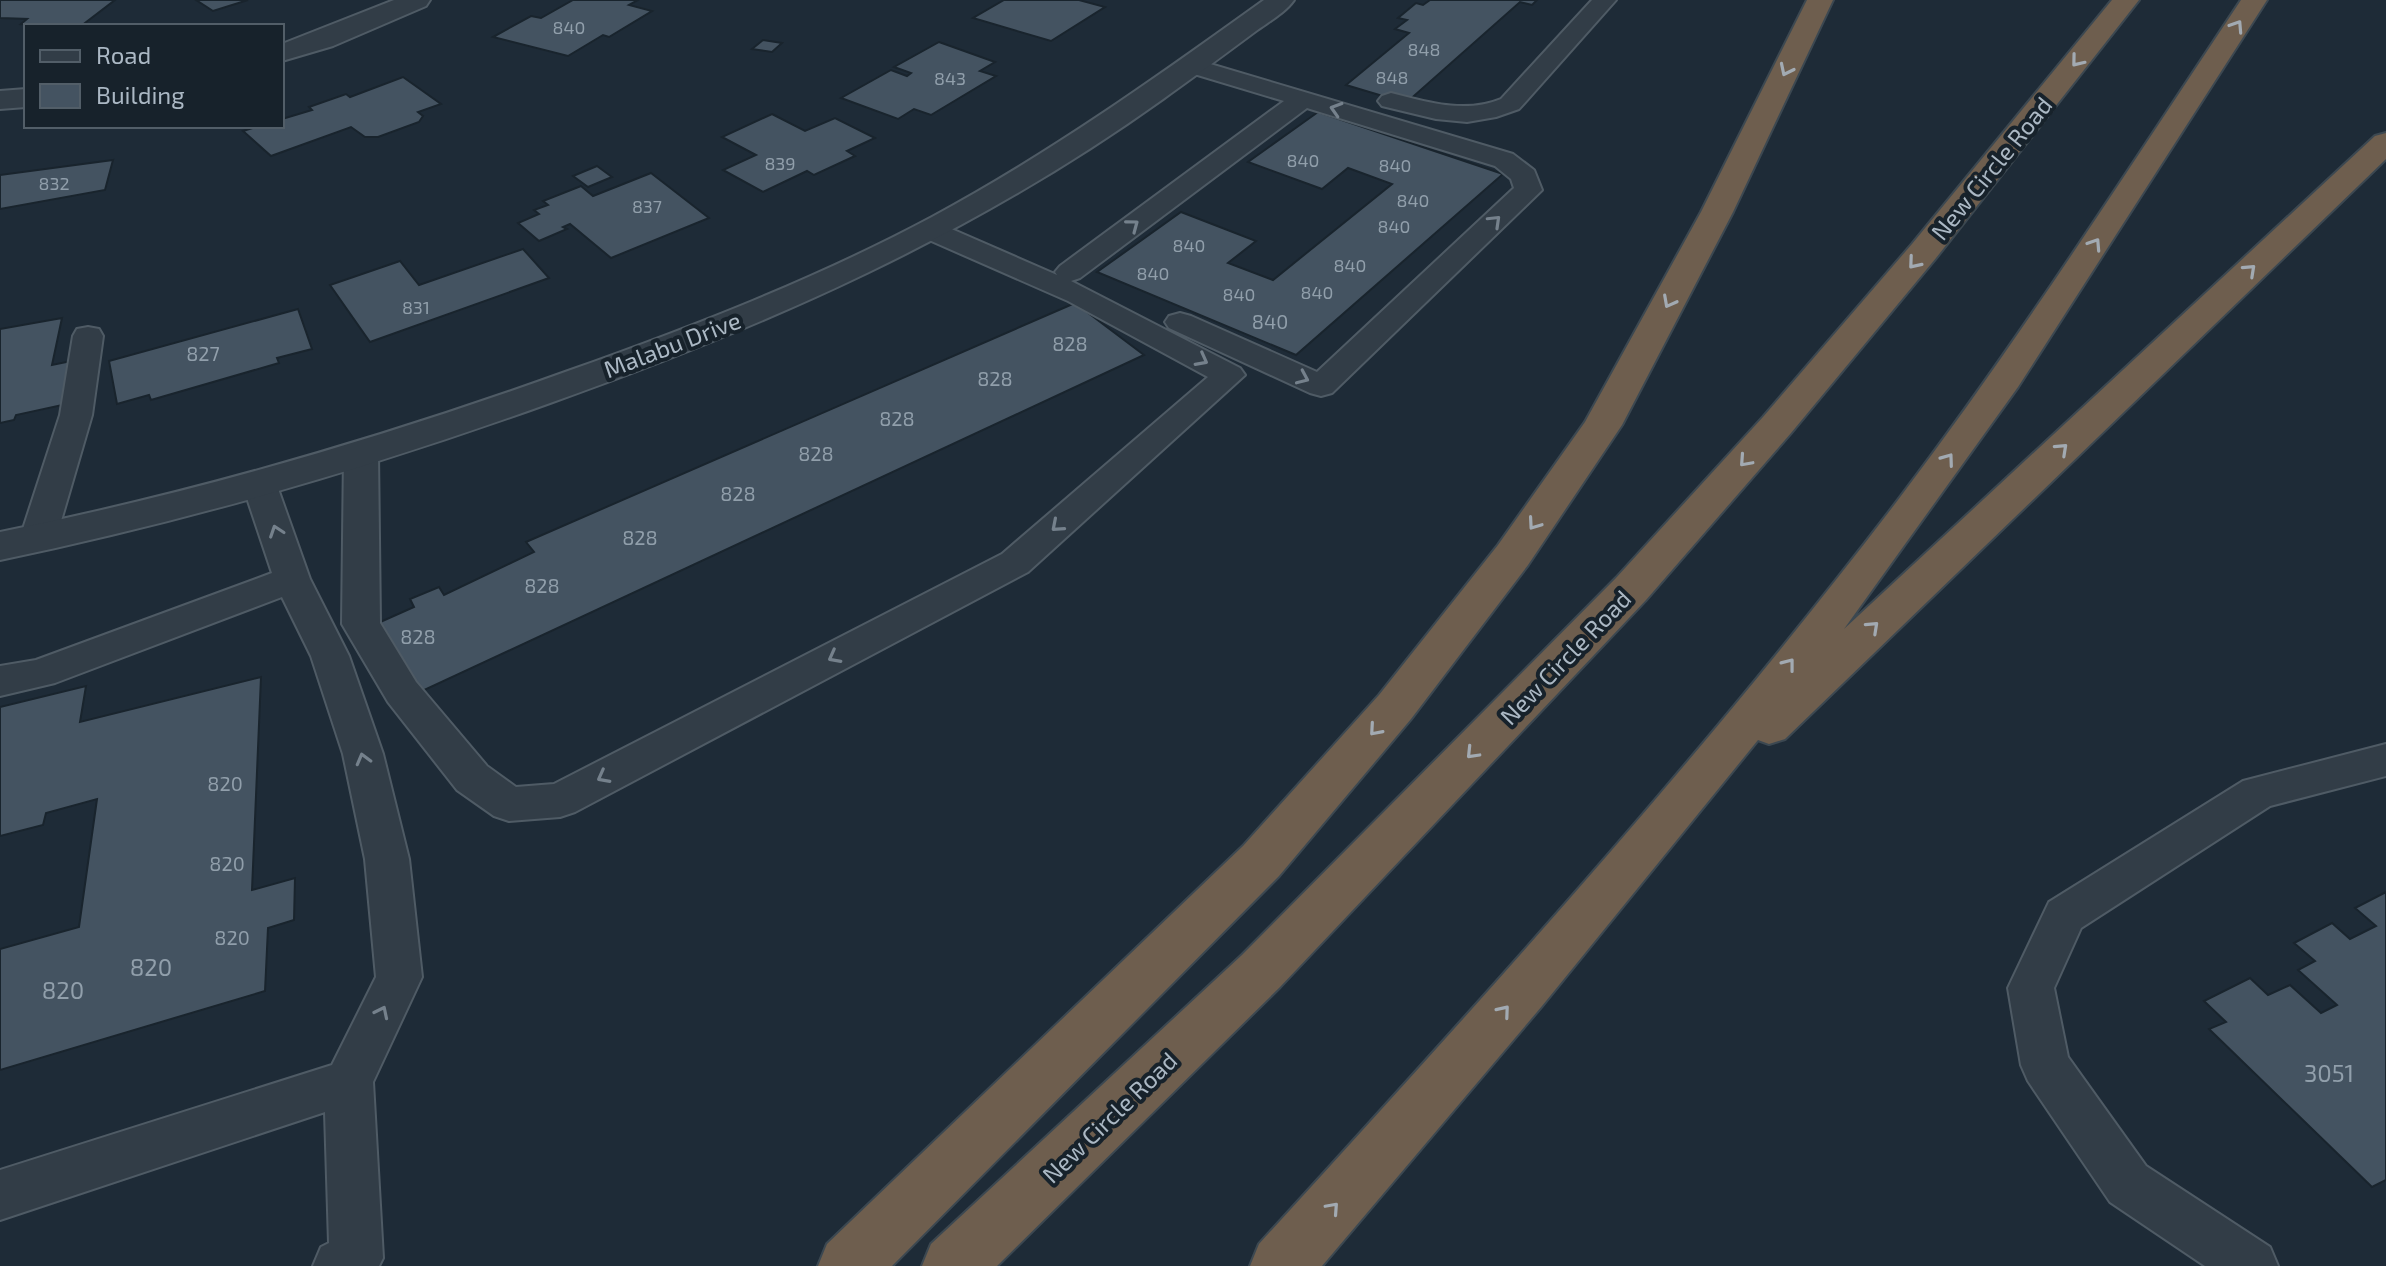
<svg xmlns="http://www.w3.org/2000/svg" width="2386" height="1266" viewBox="0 0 2386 1266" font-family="'Exo 2',sans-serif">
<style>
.building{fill:#445361;stroke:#19242d;stroke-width:2}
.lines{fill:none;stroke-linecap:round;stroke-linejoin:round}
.service-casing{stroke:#4f5b65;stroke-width:4}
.minor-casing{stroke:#4f5b65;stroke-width:4}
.tertiary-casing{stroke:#4f5b65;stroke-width:4}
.motorway-casing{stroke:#3c4851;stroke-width:4}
.service{fill:#323d47;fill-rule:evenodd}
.minor{fill:#323d47;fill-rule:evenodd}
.tertiary{fill:#323d47;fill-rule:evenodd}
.motorway{fill:#6e5e4e;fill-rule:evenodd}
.oneway{stroke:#a2aab2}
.oneway2{stroke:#75818c}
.labels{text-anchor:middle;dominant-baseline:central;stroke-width:8;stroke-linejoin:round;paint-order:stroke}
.far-number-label{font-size:18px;fill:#919fab}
.number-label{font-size:20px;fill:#919fab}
.street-label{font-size:24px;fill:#abb8c4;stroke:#17222b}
.near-number-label{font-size:24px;fill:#919fab}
</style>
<rect width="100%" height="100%" fill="#1e2b37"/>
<g class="building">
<path d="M0,0h115l-34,26 -60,-2 6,-5 -27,-1z"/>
<path d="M196,0h52l-35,11z"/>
<path d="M573,0h65l-9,5 23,6 -43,26 -6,-2 -35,21 -75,-19 38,-21 10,2z"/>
<path d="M1004,0h75l26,7 -54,34 -78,-23z"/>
<path d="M1430,0h107l-5,5 -12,-3 -114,101 -60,-18 63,-52 -14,-4 12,-9 -9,-2 18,-15 7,2z"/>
<path d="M763,40l19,3 -10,9 -20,-3z"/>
<path d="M939,42l56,20 -15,9 16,5 -65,39 -17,-6 -16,10 -57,-21 50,-28 16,6 4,-3 -17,-6z"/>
<path d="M403,77l38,27 -23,8 5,4 -4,6 -41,15h-13l-14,-10 -80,29 -28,-25 16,-5h23v-7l30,-9 -3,-3 37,-13 4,3z"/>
<path d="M1318,112l185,62 -207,181 -199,-83 84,-60 75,29 -28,22 45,17 119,-96 -44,-16 -26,21 -74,-27z"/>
<path d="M772,114l33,17 30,-13 40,20 -28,13 8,5 -41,19 -7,-4 -44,21 -40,-22 33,-15 -34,-18z"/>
<path d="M113,160l-8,30 -105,19v-34z"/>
<path d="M597,166l15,11 -24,10 -15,-11z"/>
<path d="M651,173l58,45 -98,40 -41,-34 -7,3 4,2 -28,12 -21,-18 21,-9 -5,-4 14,-5 -5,-4 38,-15 12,10z"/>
<path d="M523,249l26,29 -179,64 -40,-57 70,-24 19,24z"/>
<path d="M1075,303l69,52 -724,337 -42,-69 36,-16 -4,-8 29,-12 5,8 90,-43 -8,-10z"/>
<path d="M298,309l14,40 -35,9 2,5 -128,37 -2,-5 -32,9 -8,-43z"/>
<path d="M62,318l-10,47 24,-5 -9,44 -51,11 -2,5 -14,3v-94z"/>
<path d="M261,677l-9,213 43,-12 -1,42 -26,8 -3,63 -265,79v-121l79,-22 18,-128 -51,14 -3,12 -43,11v-129l86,-21 -6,36z"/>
<path d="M2386,892v288l-14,7 -163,-158 17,-7 -22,-21 46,-23 18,17 22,-10 31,28 16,-8 -39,-35 17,-9 -21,-18 38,-20 18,16 26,-13 -21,-18z"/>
</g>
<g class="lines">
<g class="service-casing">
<g id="service">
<path d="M1592,0h24l-97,109 -23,8 -29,5 -31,-3 -54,-13 -4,-5 4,-5 9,-3c36,9 74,21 110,6z"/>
<path d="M1190,58l323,96 21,16 8,20 -210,203 -11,3 -11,-3 -141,-65 -4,-6 4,-6 11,-3 11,3 126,56 197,-184 -3,-9 -16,-13 -188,-58 -227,170 -9,3 169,87 5,7 -217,197 -453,240 -15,5 -51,4 -15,-5 -37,-26 -69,-88 -46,-78 2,-171 5,-8 12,-3 12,3 5,8 2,170 36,59 71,84 29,21 38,-3 448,-230 206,-177 -140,-76 -148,-65 -4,-6 4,-6 10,-2 10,2 117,51 -2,-3 5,-6 224,-165 -103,-31 -3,-5 3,-5z"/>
<path d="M88,327l11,2 4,7 -11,79 -36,123 -5,9 -13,3 -13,-3 -5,-9 40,-123 13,-79 4,-7z"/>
<path d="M259,472l12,3 5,8 34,96 39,77 34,98 26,105 13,118 -49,105 10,176 -4,8h-66l8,-19 8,-4 -4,-131 -325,108v-50l332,-105 44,-88 -11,-118 -22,-105 -32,-98 -29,-59 -227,86 -55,13v-30l36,-6 236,-87 -30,-90 5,-8z"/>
<path d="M2386,744v32l-116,30 -189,122 -27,60 14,69 78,109 124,81 8,19h-73l-95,-64 -82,-121 -7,-16 -13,-77 41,-86 194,-121z"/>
</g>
</g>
<g class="minor-casing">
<g id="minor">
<path d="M394,0h36l-4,6 -93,40 -51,15v-17z"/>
<path d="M26,89v18l-26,2v-18z"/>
</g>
</g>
<g class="tertiary-casing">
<path id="tertiary" d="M1264,0h30c-9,13 -26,22 -38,31 -31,23 -62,46 -93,68 -190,136 -394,226 -613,304 -180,65 -363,118 -550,157v-28c194,-39 382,-94 568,-161 124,-44 248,-92 364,-154 117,-63 225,-140 332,-217z"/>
</g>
<g class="motorway-casing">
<g id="motorway">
<path d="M1807,0h26l-100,212 -111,213 -94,140 -117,154 -132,157 -387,390h-74l9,-22 416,-398 136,-151 119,-150 87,-123 116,-210z"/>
<path d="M2112,0h27l-203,258 -145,175 -145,167 -366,387 -283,279h-75l9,-22 311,-289 374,-377 147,-161 149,-173z"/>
<path d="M2241,0h26l-249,387 -174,242 531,-493 11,-3v26l-601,580 -16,5 -11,-4 -216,266 -220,260h-72l9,-22c220,-241 441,-484 639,-744 122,-161 231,-332 343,-500z"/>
</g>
</g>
<use href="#service" class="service"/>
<use href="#minor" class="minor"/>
<use href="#tertiary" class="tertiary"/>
<use href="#motorway" class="motorway"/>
</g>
<defs><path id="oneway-chevron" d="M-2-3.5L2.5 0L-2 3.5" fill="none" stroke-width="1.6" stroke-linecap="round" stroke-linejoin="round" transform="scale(2)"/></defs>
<g class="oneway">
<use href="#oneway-chevron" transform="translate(2237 26) rotate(-57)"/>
<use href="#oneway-chevron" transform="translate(2077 61) rotate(129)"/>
<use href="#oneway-chevron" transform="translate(1786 70) rotate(116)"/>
<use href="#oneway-chevron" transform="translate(2095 244) rotate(-57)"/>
<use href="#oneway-chevron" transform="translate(1914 263) rotate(130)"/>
<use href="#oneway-chevron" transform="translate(2250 270) rotate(-43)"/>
<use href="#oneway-chevron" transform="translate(1669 302) rotate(118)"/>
<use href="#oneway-chevron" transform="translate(2062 449) rotate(-43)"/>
<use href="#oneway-chevron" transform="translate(1948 459) rotate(-54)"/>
<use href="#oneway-chevron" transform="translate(1745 461) rotate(132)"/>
<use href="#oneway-chevron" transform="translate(1534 524) rotate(125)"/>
<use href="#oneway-chevron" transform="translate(1873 627) rotate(-43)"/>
<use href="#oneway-chevron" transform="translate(1789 664) rotate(-52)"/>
<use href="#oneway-chevron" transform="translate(1375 730) rotate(131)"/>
<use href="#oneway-chevron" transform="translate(1472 753) rotate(134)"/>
<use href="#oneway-chevron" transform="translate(1504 1011) rotate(-50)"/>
<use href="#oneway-chevron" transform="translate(1333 1208) rotate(-48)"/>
</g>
<g class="oneway2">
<use href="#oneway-chevron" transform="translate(1336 109) rotate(-163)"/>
<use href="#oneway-chevron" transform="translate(1495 221) rotate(-44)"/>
<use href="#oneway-chevron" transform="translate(1133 225) rotate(-37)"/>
<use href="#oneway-chevron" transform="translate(1202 360) rotate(28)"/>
<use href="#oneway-chevron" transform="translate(1303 378) rotate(24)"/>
<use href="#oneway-chevron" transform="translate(1057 526) rotate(139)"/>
<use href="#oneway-chevron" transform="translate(276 531) rotate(-109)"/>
<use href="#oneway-chevron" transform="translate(834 657) rotate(152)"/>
<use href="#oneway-chevron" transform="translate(363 759) rotate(-105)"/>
<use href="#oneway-chevron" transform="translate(603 777) rotate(152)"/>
<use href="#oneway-chevron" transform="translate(382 1012) rotate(-64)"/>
</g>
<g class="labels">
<g class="far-number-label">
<text x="569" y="27">840</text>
<text x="1424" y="49">848</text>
<text x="1392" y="77">848</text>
<text x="950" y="78">843</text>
<text x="1303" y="160">840</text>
<text x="780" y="163">839</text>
<text x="1395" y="165">840</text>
<text x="54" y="183">832</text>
<text x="1413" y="200">840</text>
<text x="647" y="206">837</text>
<text x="1394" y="226">840</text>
<text x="1189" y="245">840</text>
<text x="1350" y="265">840</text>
<text x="1153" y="273">840</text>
<text x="1317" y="292">840</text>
<text x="1239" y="294">840</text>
<text x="416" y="307">831</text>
</g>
<g class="number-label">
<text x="1270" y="321">840</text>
<text x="1070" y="343">828</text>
<text x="203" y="353">827</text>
<text x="995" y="378">828</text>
<text x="897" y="418">828</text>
<text x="816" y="453">828</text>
<text x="738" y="493">828</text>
<text x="640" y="537">828</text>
<text x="542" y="585">828</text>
<text x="418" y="636">828</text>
<text x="225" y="783">820</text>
<text x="227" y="863">820</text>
<text x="232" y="937">820</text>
</g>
<g class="street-label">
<text transform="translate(1991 168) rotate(-51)">New Circle Road</text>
<text transform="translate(672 344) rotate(-21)">Malabu Drive</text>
<text transform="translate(1565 657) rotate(-46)">New Circle Road</text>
<text transform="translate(1109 1117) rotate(-44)">New Circle Road</text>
</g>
<g class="near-number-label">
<text x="151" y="966">820</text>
<text x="63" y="989">820</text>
<text x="2329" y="1072">3051</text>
</g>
</g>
<rect x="24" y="24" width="260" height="104" fill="#17222b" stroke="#525e68" stroke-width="2"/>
<rect x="40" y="50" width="40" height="12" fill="#323d47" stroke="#525e68" stroke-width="2"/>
<text x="96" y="64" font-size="24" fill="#abb8c4">Road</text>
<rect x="40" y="84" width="40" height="24" fill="#445361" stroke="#525e68" stroke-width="2"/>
<text x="96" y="104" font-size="24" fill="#abb8c4">Building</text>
</svg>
